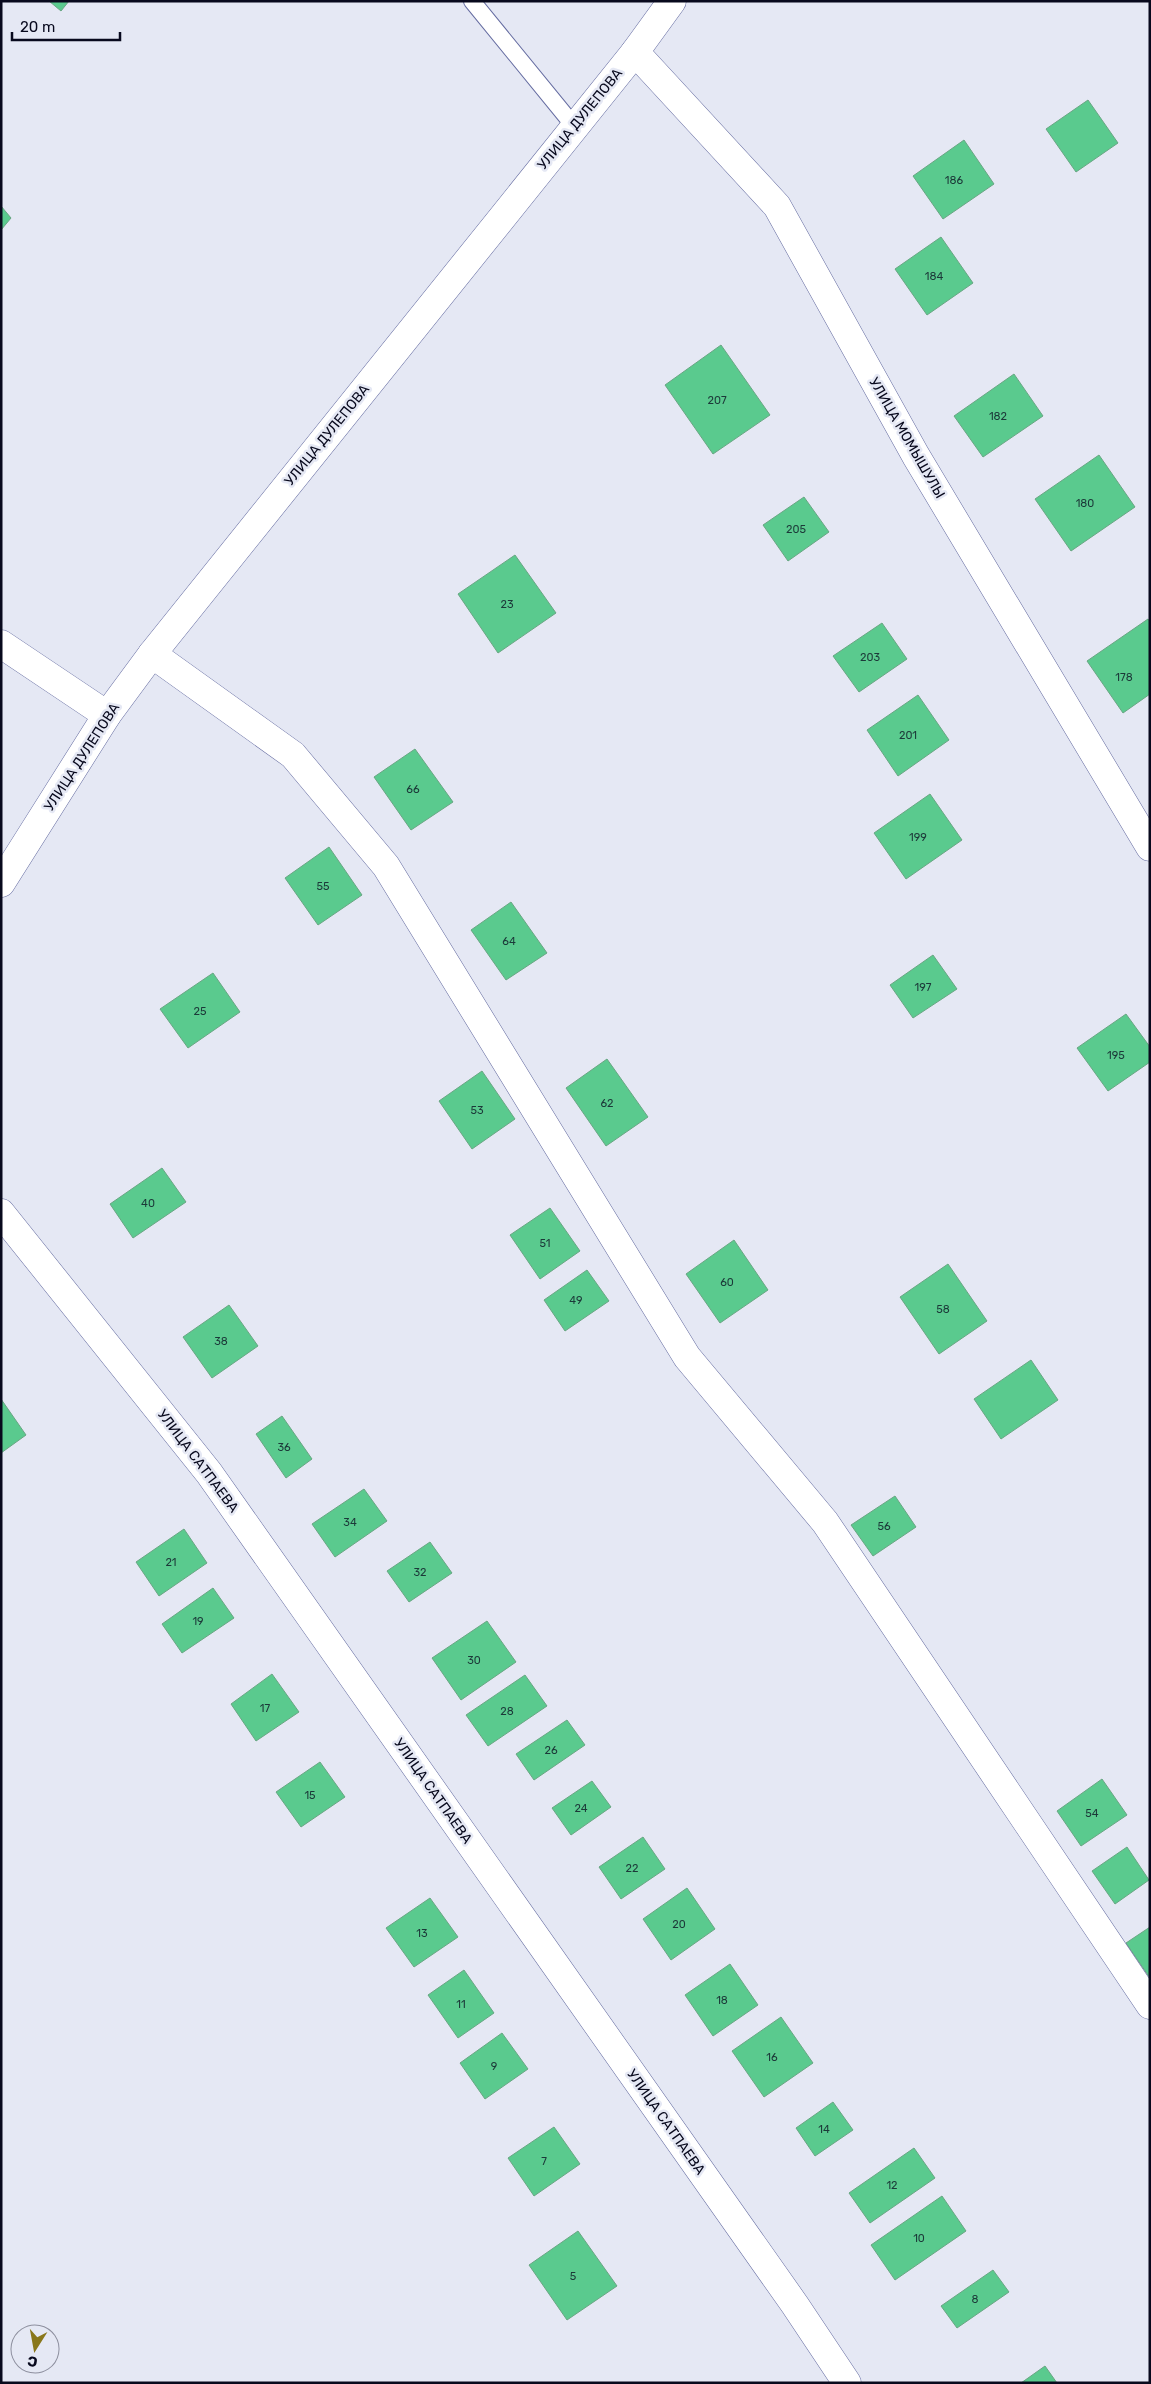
<svg xmlns="http://www.w3.org/2000/svg" width="1151" height="2384" viewBox="0 0 1151 2384" font-family="Rubik,sans-serif">
<style>
.building{fill:#5aca8e;stroke:#69a683}
.lines{fill:none;stroke-linecap:round;stroke-linejoin:round}
.service-casing{stroke:#656ca1;stroke-width:18}
.minor-casing{stroke:#656ca1;stroke-width:29}
.tertiary-casing{stroke:#656ca1;stroke-width:29}
.service{stroke:#fff;stroke-width:16}
.minor{stroke:#fff;stroke-width:28}
.tertiary{stroke:#fff;stroke-width:28}
.labels{text-anchor:middle;dominant-baseline:central;stroke-width:5;stroke-linejoin:round;paint-order:stroke}
.number-label{font-size:11px;fill:#1c3939}
.street-label{font-size:14px;fill:#08091d;stroke:#e5e8f4}
</style>
<rect width="100%" height="100%" fill="#e5e8f4"/>
<g class="building">
<path d="M49,1h20l-8,10z"/>
<path d="M1088,100l30,43 -42,29 -30,-43z"/>
<path d="M964,140l30,44 -51,35 -30,-43z"/>
<path d="M1,206l10,12 -10,12z"/>
<path d="M941,237l32,46 -46,32 -32,-46z"/>
<path d="M721,345l49,70 -57,39 -48,-69z"/>
<path d="M1014,374l29,42 -60,41 -29,-41z"/>
<path d="M1099,455l36,52 -64,44 -36,-52z"/>
<path d="M804,497l25,35 -41,29 -25,-36z"/>
<path d="M515,555l41,58 -58,40 -40,-59z"/>
<path d="M1148,619l2,3v72l-27,19 -36,-52z"/>
<path d="M882,623l25,36 -48,33 -26,-36z"/>
<path d="M918,695l31,45 -51,36 -31,-46z"/>
<path d="M415,749l38,53 -42,28 -37,-53z"/>
<path d="M930,794l32,46 -56,39 -32,-46z"/>
<path d="M329,847l33,48 -44,30 -33,-47z"/>
<path d="M511,902l36,51 -41,27 -35,-50z"/>
<path d="M933,955l24,34 -44,29 -23,-33z"/>
<path d="M213,973l27,39 -52,36 -28,-39z"/>
<path d="M1126,1014l24,33v15l-42,29 -31,-43z"/>
<path d="M607,1059l41,58 -42,29 -40,-58z"/>
<path d="M482,1071l33,48 -43,30 -33,-48z"/>
<path d="M162,1168l24,34 -53,36 -23,-34z"/>
<path d="M550,1208l30,43 -40,28 -30,-44z"/>
<path d="M734,1240l34,50 -48,33 -34,-49z"/>
<path d="M948,1264l39,57 -48,33 -39,-57z"/>
<path d="M587,1270l22,31 -44,30 -21,-31z"/>
<path d="M229,1305l29,41 -46,32 -29,-41z"/>
<path d="M1031,1360l27,40 -57,39 -27,-40z"/>
<path d="M1,1399l25,36 -25,18z"/>
<path d="M282,1416l30,43 -26,19 -30,-44z"/>
<path d="M364,1489l23,32 -52,36 -23,-33z"/>
<path d="M895,1496l21,31 -43,29 -22,-31z"/>
<path d="M184,1529l23,34 -48,33 -23,-34z"/>
<path d="M430,1542l22,31 -43,29 -22,-31z"/>
<path d="M213,1588l21,30 -52,35 -20,-29z"/>
<path d="M487,1621l29,41 -55,38 -29,-42z"/>
<path d="M272,1674l27,38 -43,29 -25,-37z"/>
<path d="M525,1675l22,31 -59,40 -22,-31z"/>
<path d="M567,1720l18,25 -51,35 -18,-26z"/>
<path d="M320,1762l25,35 -44,30 -25,-35z"/>
<path d="M1102,1779l25,36 -46,31 -24,-35z"/>
<path d="M592,1781l19,26 -40,28 -19,-27z"/>
<path d="M643,1837l22,32 -44,30 -22,-32z"/>
<path d="M1127,1847l22,33 -34,24 -23,-33z"/>
<path d="M687,1888l28,41 -44,31 -28,-41z"/>
<path d="M430,1898l28,39 -44,30 -28,-39z"/>
<path d="M1150,1927v51l-24,-35z"/>
<path d="M730,1964l28,41 -45,31 -28,-41z"/>
<path d="M464,1970l30,43 -36,25 -30,-43z"/>
<path d="M781,2017l32,46 -49,34 -32,-46z"/>
<path d="M502,2033l26,36 -43,30 -25,-36z"/>
<path d="M833,2102l20,28 -38,26 -19,-28z"/>
<path d="M554,2127l26,37 -46,32 -26,-38z"/>
<path d="M914,2148l21,30 -65,45 -21,-30z"/>
<path d="M942,2196l24,35 -71,49 -24,-35z"/>
<path d="M578,2231l39,55 -50,34 -38,-55z"/>
<path d="M993,2270l16,22 -52,36 -16,-22z"/>
<path d="M1045,2366l12,17h-36z"/>
</g>
<g class="lines">
<g class="service-casing">
<path id="service" d="M472,1l102,125"/>
</g>
<g class="minor-casing">
<g id="minor">
<path d="M635,52l142,154 139,250 234,391"/>
<path d="M1,644l106,71"/>
<path d="M152,654l141,101 93,111 301,491 138,165 325,483"/>
<path d="M1,1213l208,260 586,832 52,78"/>
</g>
</g>
<g class="tertiary-casing">
<path id="tertiary" d="M1,883l106,-168 45,-61 483,-602 37,-51"/>
</g>
<use href="#service" class="service"/>
<use href="#minor" class="minor"/>
<use href="#tertiary" class="tertiary"/>
</g>
<g class="labels">
<g class="number-label">
<text x="954" y="180">186</text>
<text x="934" y="276">184</text>
<text x="717" y="400">207</text>
<text x="998" y="416">182</text>
<text x="1085" y="503">180</text>
<text x="796" y="529">205</text>
<text x="507" y="604">23</text>
<text x="870" y="657">203</text>
<text x="1124" y="677">178</text>
<text x="908" y="735">201</text>
<text x="413" y="789">66</text>
<text x="918" y="837">199</text>
<text x="323" y="886">55</text>
<text x="509" y="941">64</text>
<text x="923" y="987">197</text>
<text x="200" y="1011">25</text>
<text x="1116" y="1055">195</text>
<text x="607" y="1103">62</text>
<text x="477" y="1110">53</text>
<text x="148" y="1203">40</text>
<text x="545" y="1243">51</text>
<text x="727" y="1282">60</text>
<text x="576" y="1300">49</text>
<text x="943" y="1309">58</text>
<text x="221" y="1341">38</text>
<text x="284" y="1447">36</text>
<text x="350" y="1522">34</text>
<text x="884" y="1526">56</text>
<text x="171" y="1562">21</text>
<text x="420" y="1572">32</text>
<text x="198" y="1621">19</text>
<text x="474" y="1660">30</text>
<text x="265" y="1708">17</text>
<text x="507" y="1711">28</text>
<text x="551" y="1750">26</text>
<text x="310" y="1795">15</text>
<text x="581" y="1808">24</text>
<text x="1092" y="1813">54</text>
<text x="632" y="1868">22</text>
<text x="679" y="1924">20</text>
<text x="422" y="1933">13</text>
<text x="722" y="2000">18</text>
<text x="461" y="2004">11</text>
<text x="772" y="2057">16</text>
<text x="494" y="2066">9</text>
<text x="824" y="2129">14</text>
<text x="544" y="2161">7</text>
<text x="892" y="2185">12</text>
<text x="919" y="2238">10</text>
<text x="573" y="2276">5</text>
<text x="975" y="2299">8</text>
</g>
<g class="street-label">
<text transform="translate(580 119) rotate(-51)">УЛИЦА ДУЛЕПОВА</text>
<text transform="translate(327 435) rotate(-51)">УЛИЦА ДУЛЕПОВА</text>
<text transform="translate(907 438) rotate(60)">УЛИЦА МОМЫШУЛЫ</text>
<text transform="translate(82 757) rotate(-57)">УЛИЦА ДУЛЕПОВА</text>
<text transform="translate(198 1461) rotate(53)">УЛИЦА САТПАЕВА</text>
<text transform="translate(433 1791) rotate(55)">УЛИЦА САТПАЕВА</text>
<text transform="translate(666 2122) rotate(55)">УЛИЦА САТПАЕВА</text>
</g>
</g>
<rect width="1151" height="2384" fill="none" stroke="#08091d" stroke-width="5"/>
<g transform="translate(35 2349) rotate(191)"><circle r="24" fill="#e5e8f4" stroke="#8d8f9e"/>
<path d="M0-4L9 19L0 12L-9 19Z" fill="#89771b"/>
<text y="-8" font-size="14" font-weight="bold" text-anchor="middle" fill="#08091d">С</text>
</g>
<path d="M12 32v8h108v-8" fill="none" stroke="#08091d" stroke-width="2.5"/>
<text x="20" y="32" font-size="15" fill="#08091d" stroke="#e5e8f4" stroke-width="4" paint-order="stroke">20 m</text>
</svg>
